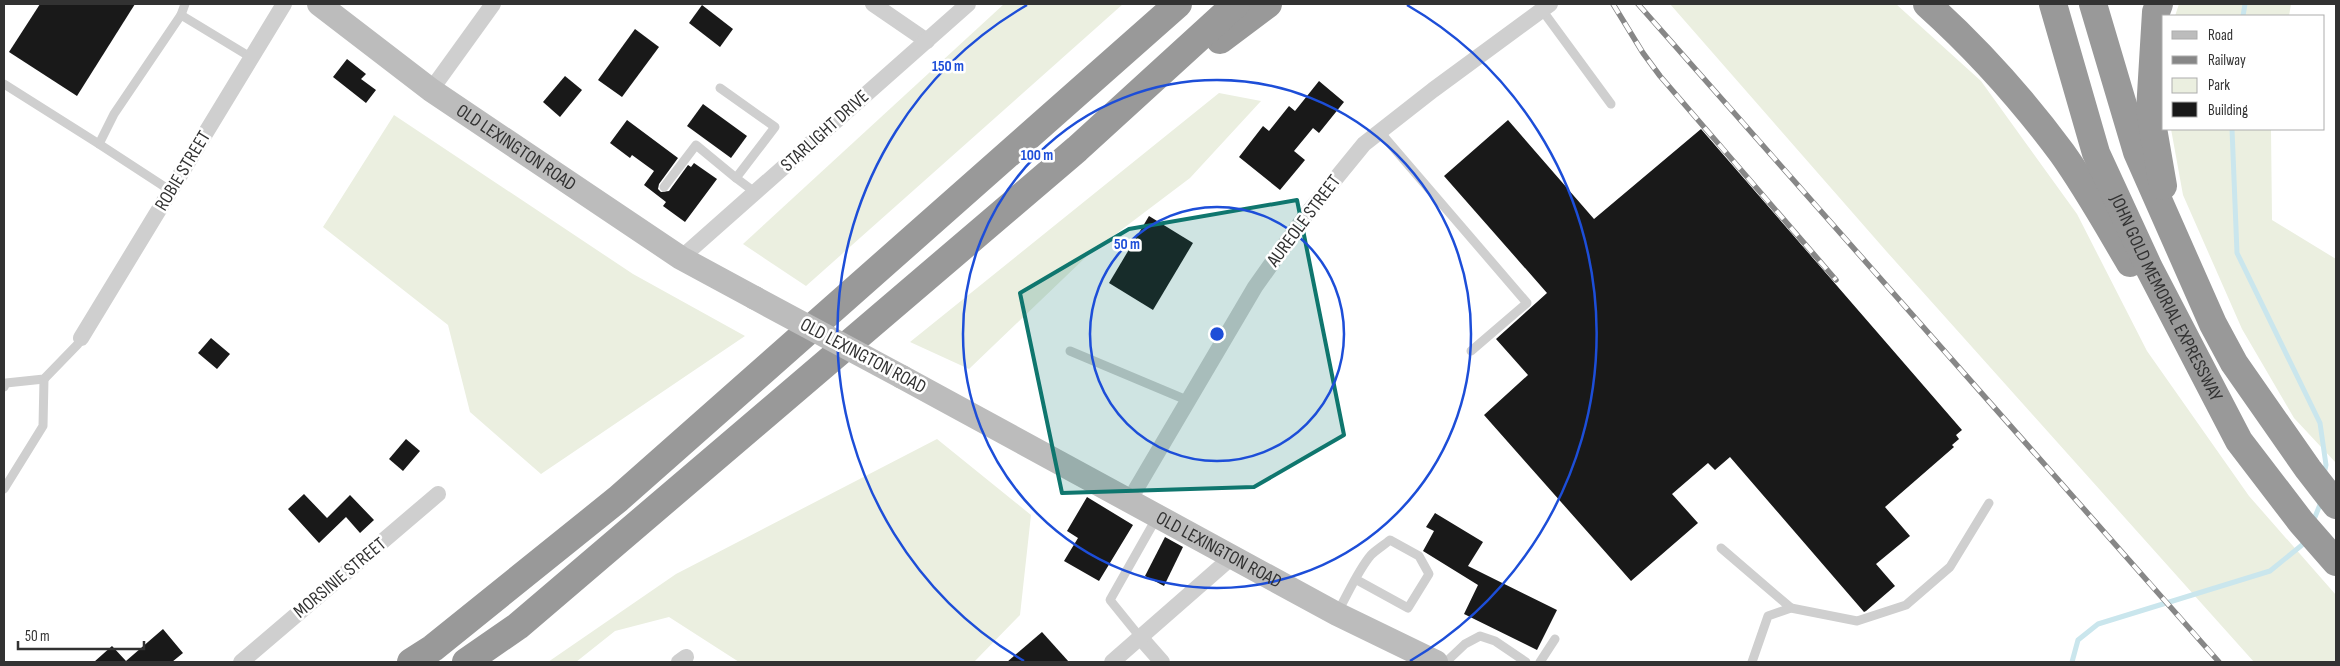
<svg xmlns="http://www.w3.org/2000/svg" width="2340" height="666" viewBox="0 0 2340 666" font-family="'Sofia Sans Condensed',sans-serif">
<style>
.green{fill:#ebefe0}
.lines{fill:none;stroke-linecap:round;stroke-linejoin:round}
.stream{stroke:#cae6ed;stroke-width:5}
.building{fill:#191919}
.lane{stroke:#cfcfcf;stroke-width:9}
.street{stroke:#cfcfcf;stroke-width:16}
.secondary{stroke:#bcbcbc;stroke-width:24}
.highway{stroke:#999;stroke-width:28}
.rail-casing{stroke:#878787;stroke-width:5.5}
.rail{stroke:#fff;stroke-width:4;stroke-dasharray:11;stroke-linecap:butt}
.secondary-bridge{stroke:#bcbcbc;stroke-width:24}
.marked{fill:#0f766e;fill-opacity:0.2;stroke:#0f766e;stroke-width:4;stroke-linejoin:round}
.ring{fill:none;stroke:#1d4ed8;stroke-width:2.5}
.labels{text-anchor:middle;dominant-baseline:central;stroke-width:5;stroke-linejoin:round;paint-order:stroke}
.street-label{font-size:19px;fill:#323232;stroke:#fff}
.centre{fill:#1d4ed8;stroke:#fff;stroke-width:2.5}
.ring-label{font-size:15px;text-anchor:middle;font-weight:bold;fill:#1d4ed8;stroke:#fff;stroke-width:5;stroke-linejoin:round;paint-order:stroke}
</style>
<rect width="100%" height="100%" fill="#fff"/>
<g class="green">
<path d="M1004,4h119l-317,282 -63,-42z"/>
<path d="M1670,4h226l85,77 96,133 70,137 102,145 87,99v67h-82l-367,-410z"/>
<path d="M2179,4h112l-2,12h-114z"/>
<path d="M1219,93l42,8 -71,77 -102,77 -119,114 -59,-27z"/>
<path d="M394,115l239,159 112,62 -204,138 -71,-62 -22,-87 -125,-98z"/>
<path d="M2171,129h100l1,91 64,39v204l-42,-45 -52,-89 -59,-134z"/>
<path d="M937,439l94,76 -11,100 -46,47h-235l-70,-45 -54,14 -39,31h-28l128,-88z"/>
</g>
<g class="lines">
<g class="stream">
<path d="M2243,16l2,-12"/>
<path d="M2232,129l5,124 83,170 6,42 -2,9"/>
<path d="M2313,522l8,-20"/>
<path d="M2072,662l6,-22 20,-16 172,-53 32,-26 3,-7"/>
</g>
</g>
<g class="building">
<path d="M40,4h95l-58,92 -68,-44z"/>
<path d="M702,5l31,24 -13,18 -31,-24z"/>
<path d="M635,29l24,18 -37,50 -24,-17z"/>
<path d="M347,59l19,15 -5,5 15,11 -10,13 -33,-26z"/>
<path d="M565,76l17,14 -22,27 -17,-15z"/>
<path d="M1319,81l25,21 -25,31 -6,-5 -19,23 11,9 -25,30 -41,-33 24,-31 6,5 20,-25 6,5z"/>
<path d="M703,104l44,32 -16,22 -44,-32z"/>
<path d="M627,120l51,38 -19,26 -1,5 3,3 8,-1 19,-26 3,2 3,-4 23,16 -32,43 -22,-16 3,-4 -22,-17 10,-14 -22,-16 -2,3 -20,-15z"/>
<path d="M1508,120l86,99 107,-90 261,301 -6,5 3,4 -7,6 2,2 -69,60 25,29 -34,28 19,22 -29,25 -2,1 -134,-155 -15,13 -7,-7 -36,31 26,29 -67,58 -147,-166 44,-40 -32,-36 51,-46 -103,-117z"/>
<path d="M1149,216l44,27 -40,67 -44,-27z"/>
<path d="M211,338l19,16 -13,15 -19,-16z"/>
<path d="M406,439l14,12 -17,20 -14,-12z"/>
<path d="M304,494l23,24 23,-23 24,25 -14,13 -14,-16 -27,26 -31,-34z"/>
<path d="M1087,497l46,28 -34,56 -35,-20 14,-23 -11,-7z"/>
<path d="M1435,513l48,29 -15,24 89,44 -20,40 -73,-36 14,-29 -55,-34 11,-20 -8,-4z"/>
<path d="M1165,537l18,10 -19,39 -19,-10z"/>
<path d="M163,629l20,24 -11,9h-78l18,-16 14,15z"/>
<path d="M1042,632l27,30h-62z"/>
</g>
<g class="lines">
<g class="lane">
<path d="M1542,10l69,94"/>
<path d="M181,15l4,-11"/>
<path d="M4,84l95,60"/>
<path d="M720,88l55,39 -39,51 20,15"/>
<path d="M1380,132l147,171 -56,48"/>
<path d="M664,187l32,-42 40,33"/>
<path d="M171,191l-72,-47 15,-30 67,-99 71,43"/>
<path d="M1070,351l119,50"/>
<path d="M4,387l2,-4 38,-4 34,-35 3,-6"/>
<path d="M4,489l39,-63 1,-47"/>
<path d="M1721,548l70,60"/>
<path d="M1337,613c10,-17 21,-43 34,-58 5,-5 13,-10 19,-15l29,16 10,18 -21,34 -51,-28"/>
<path d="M1140,637l-30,-37 47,-83"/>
<path d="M1446,662l19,-18 15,-8 15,5 31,21"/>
<path d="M1540,662l15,-23"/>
<path d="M1752,662l16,-46 23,-8 66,13 49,-16 44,-38 39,-64"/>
</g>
<g class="street">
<path d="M873,4l54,37"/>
<path d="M431,90l62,-86"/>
<path d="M681,258l287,-254"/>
<path d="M81,338l203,-334"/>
<path d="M1129,501l126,-214 51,-72 58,-71 69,-54 117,-86"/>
<path d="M1140,637l22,25"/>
<path d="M241,662l197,-168"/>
<path d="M679,662l7,-5"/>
<path d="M1112,662l120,-105"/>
</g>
<g class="secondary">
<path id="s1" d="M319,4l112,86 250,168 74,40"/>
<path id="s2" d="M902,377l435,237 99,48"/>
</g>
<g class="highway">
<path d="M1927,4c50,45 95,95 135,149 25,35 46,73 68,110"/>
<path id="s3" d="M2053,4l43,149 53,115 90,173 62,81 35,40"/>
<path d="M2093,4l44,148 76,172 21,39 74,106 28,36"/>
<path d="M2159,4l-3,8 -6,99 13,75"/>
<path d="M1220,40l48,-36"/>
<path d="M411,662l22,-14 185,-149 560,-495"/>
<path d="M466,662l52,-36 559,-477 159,-145"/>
</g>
<g class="rail-casing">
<g id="rail">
<path d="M1613,4l30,49 17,23 176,204"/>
<path d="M1638,4l581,658"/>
</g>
</g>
<use href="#rail" class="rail"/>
<path class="secondary-bridge" d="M755,298l147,79"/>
</g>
<path class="marked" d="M1297,200l47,235 -90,52 -192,6 -42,-200 109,-64z"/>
<g class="ring">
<circle cx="1217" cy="334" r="127"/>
<circle cx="1217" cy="334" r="254"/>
<path d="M1024 661A380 380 0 0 1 1027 5M1407 5A380 380 0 0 1 1410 661"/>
</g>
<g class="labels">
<g class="street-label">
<text transform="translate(825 131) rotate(-42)">STARLIGHT DRIVE</text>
<text stroke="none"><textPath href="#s1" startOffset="244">OLD LEXINGTON ROAD</textPath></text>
<text transform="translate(183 171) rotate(-59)">ROBIE STREET</text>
<text transform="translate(1304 221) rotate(-53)">AUREOLE STREET</text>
<text stroke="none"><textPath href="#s3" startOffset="316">JOHN GOLD MEMORIAL EXPRESSWAY</textPath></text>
<text transform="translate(863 356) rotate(28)">OLD LEXINGTON ROAD</text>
<text stroke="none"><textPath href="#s2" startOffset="361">OLD LEXINGTON ROAD</textPath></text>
<text transform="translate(340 578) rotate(-40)">MORSINIE STREET</text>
</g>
</g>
<circle cx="1217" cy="334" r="8" class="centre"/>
<g class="ring-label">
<text x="948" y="71">150 m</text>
<text x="1037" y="160">100 m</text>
<text x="1127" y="249">50 m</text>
</g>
<rect width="2340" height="666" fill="none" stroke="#323232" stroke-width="10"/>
<rect x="2162" y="15" width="162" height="115" fill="#ffffff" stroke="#adadad"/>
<rect x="2172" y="31" width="25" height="8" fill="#bcbcbc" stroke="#adadad"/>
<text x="2208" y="40" font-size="15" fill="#323232">Road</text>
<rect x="2172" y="56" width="25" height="8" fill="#878787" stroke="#adadad"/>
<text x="2208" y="65" font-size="15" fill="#323232">Railway</text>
<rect x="2172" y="78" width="25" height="15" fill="#ebefe0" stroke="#adadad"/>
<text x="2208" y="90" font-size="15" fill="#323232">Park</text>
<rect x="2172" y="102" width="25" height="15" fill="#191919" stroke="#adadad"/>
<text x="2208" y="115" font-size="15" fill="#323232">Building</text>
<path d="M18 641v8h126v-8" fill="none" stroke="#323232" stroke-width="2.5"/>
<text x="25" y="641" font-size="15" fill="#323232" stroke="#ffffff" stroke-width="4" paint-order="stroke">50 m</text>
</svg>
